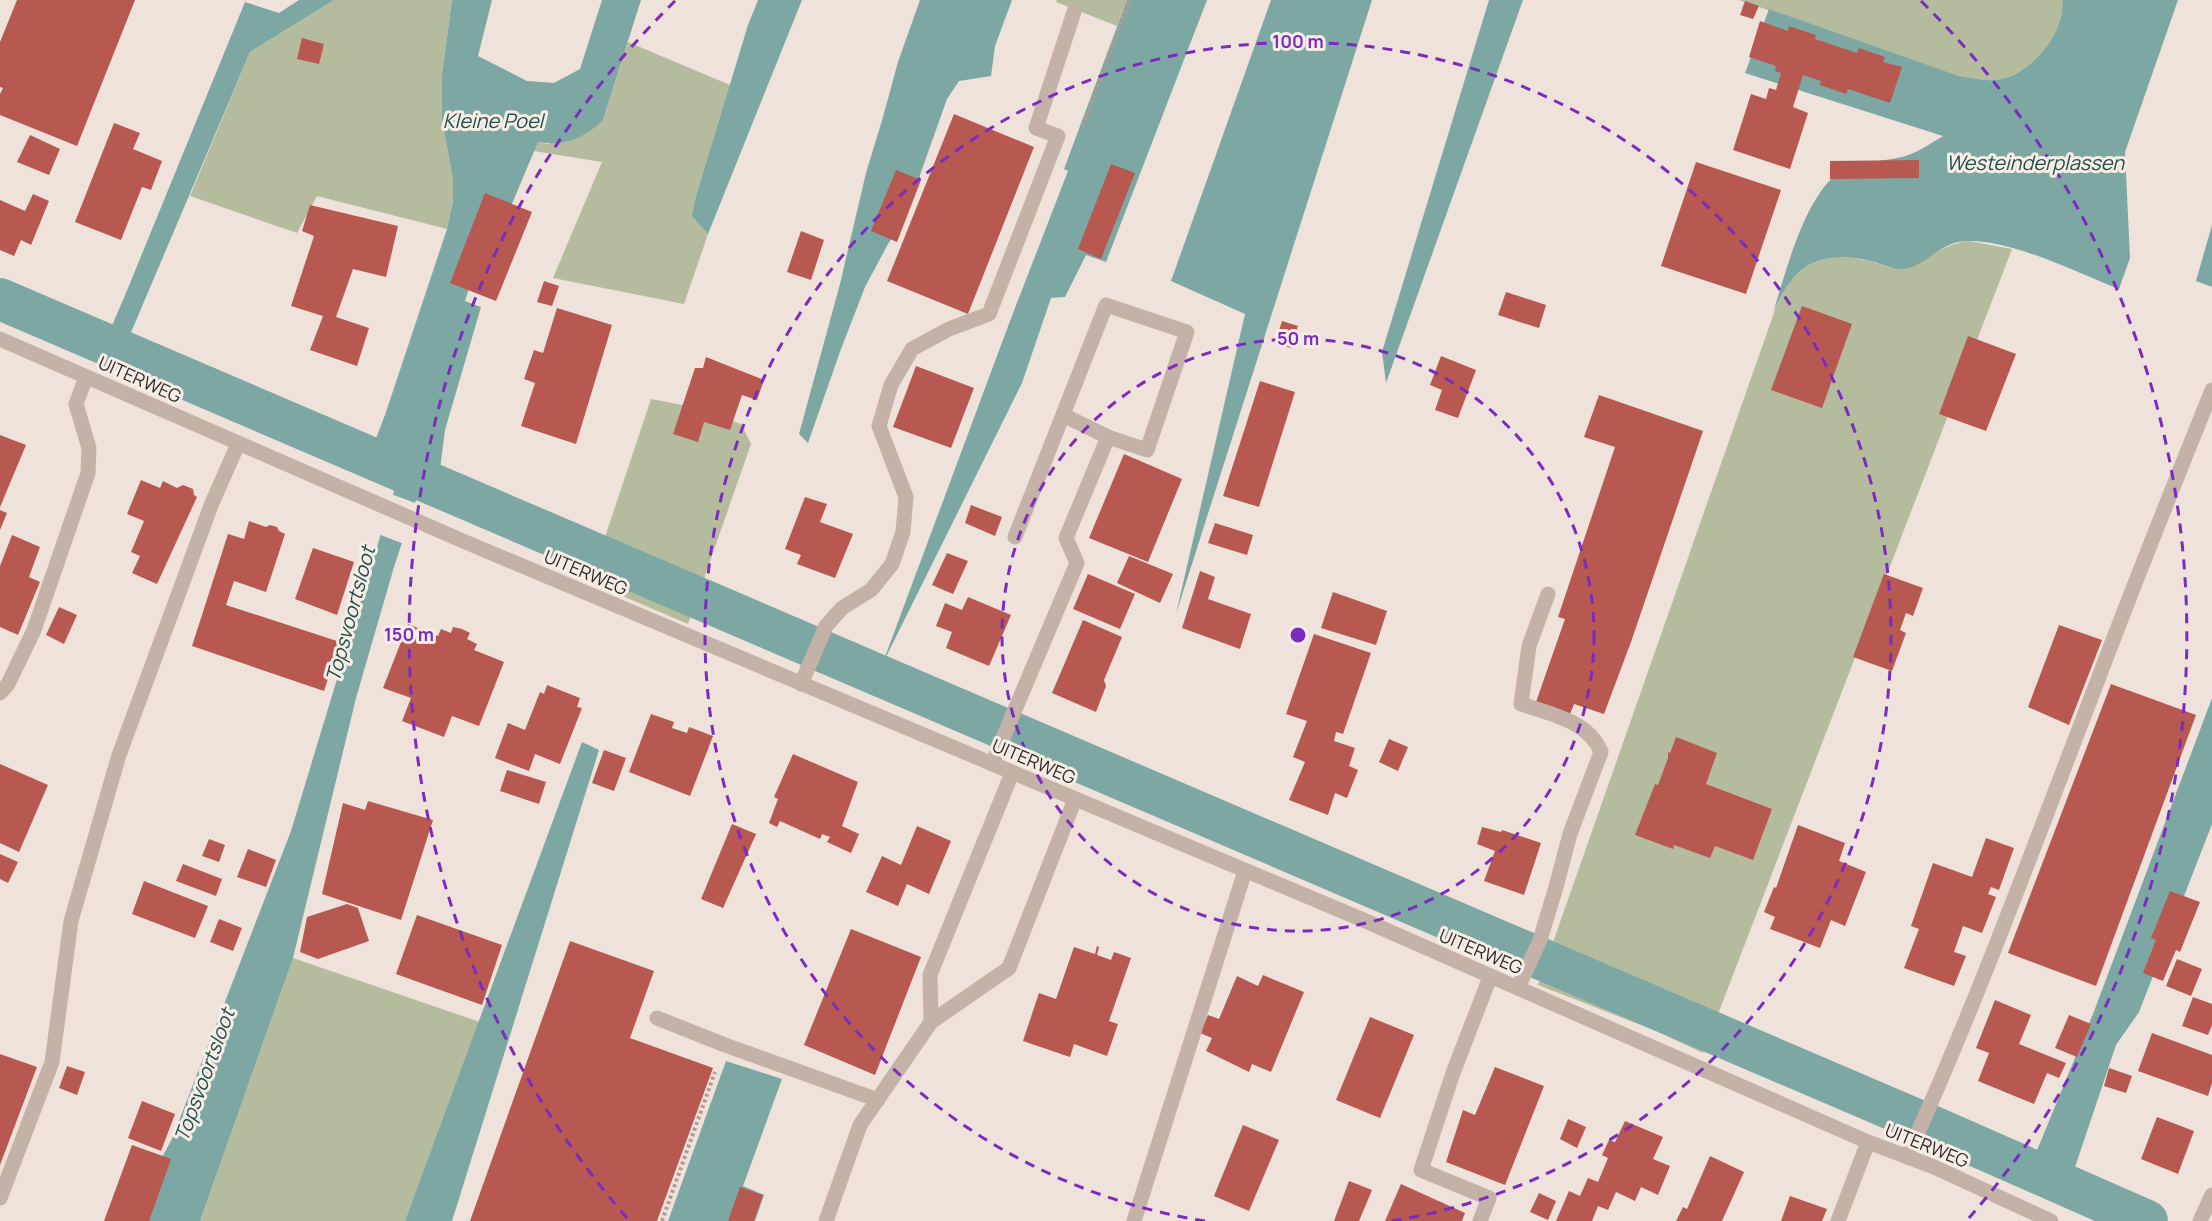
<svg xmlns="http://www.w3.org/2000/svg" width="2212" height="1221" viewBox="0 0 2212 1221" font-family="Manrope,sans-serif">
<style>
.green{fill:#b5bb9d}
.water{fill:#7da7a3}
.pier{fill:#eee2db}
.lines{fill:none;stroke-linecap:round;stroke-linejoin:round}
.canal{stroke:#7da7a3;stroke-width:42}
.building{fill:#b75950}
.path{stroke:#b09b93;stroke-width:4;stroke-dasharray:3 3;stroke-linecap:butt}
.service{stroke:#c4b1a8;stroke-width:15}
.minor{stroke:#c4b1a8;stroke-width:15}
.ring{fill:none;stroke:#7b2cbf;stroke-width:3;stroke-dasharray:10 8}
.labels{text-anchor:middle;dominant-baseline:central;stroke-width:6;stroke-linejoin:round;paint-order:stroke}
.street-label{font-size:18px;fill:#322927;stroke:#f6ede6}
.water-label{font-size:20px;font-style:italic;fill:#224f4b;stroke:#f6ede6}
.centre{fill:#7b2cbf;stroke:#f6ede6;stroke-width:3}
.ring-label{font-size:18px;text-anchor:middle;font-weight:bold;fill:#7b2cbf;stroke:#f6ede6;stroke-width:6;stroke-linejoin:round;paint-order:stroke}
</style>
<rect width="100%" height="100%" fill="#eee2db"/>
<g class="green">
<path d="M334,0h118l-10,76v43l11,61v20l-6,29 -130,-33 -20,37 -107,-37 60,-144z"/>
<path d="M1057,0h70l-10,26 -61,-24z"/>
<path d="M1739,0h324c-1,7 -1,16 -4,23 -6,22 -32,49 -54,55 -15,5 -31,0 -46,-2z"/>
<path d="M628,42l102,43 -34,111 -3,20 15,18 -24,70 -131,-26 49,-116 -68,-11 4,-9 10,2 55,-24z"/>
<path d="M1969,241l43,8 -309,804 -47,-22 -118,-46 244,-695c27,-32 47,-38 87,-29 10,2 21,9 31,7 27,-5 40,-24 69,-27z"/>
<path d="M651,399l42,8 48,17 10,20 -63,180 -98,-42z"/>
<path d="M293,958l187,64 -75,199h-205z"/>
</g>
<g class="water">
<path d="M299,0h35l-84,52 -132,311 -19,-7 27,-63 119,-291 34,11z"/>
<path d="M452,0h40l-14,56 49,25 27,2 26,-14 22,-69h39l-38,120c-18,18 -39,27 -65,22l-32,76 -13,-3 -28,86 16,6 -36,123 -9,71 -20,-1 -22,67 -38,131 -63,260 -93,263h-73l45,-82 119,-308 103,-340 -28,-27 19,-49 62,-186 6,-28v-21l-11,-61v-44z"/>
<path d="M758,0h44l-94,234 -16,-18 4,-20 52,-171z"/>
<path d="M920,0h92l-17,46 -4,30 -32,5 -12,18 -42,118 -17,27 -23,43 -24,62 -33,94 -9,-9 41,-150 26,-111 17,-56 15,-55z"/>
<path d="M1127,0h80l-101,262 -20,-7 -21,42 -14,1 -29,85 -140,282 128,-344 58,-150 -4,-2z"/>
<path d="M1271,0h101l-196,614 69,-300 -74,-33z"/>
<path d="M1489,0h34l-137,383 -4,-31z"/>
<path d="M2063,0h115l-53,152 5,106 -11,31c-41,-16 -118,-55 -161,-47 -21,4 -37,28 -58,27 -10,0 -20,-6 -30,-8 -51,-12 -78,5 -97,52 13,-41 35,-133 78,-147 16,-5 34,-5 51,-9 15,-4 28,-13 41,-21l-198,-63 24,-64 190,67c15,2 31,7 46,2 22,-6 48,-33 54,-55 3,-7 3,-16 4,-23z"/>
<path d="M2212,225v62l-16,-6z"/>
<path d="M2212,698v126l-73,188 -23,33 -46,137 -39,-17 62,-151z"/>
<path d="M582,742l17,8 -147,471h-47z"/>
<path d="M726,1061l56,18 -39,107 21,9 -9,26h-87z"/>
</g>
<path class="pier" d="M391,494l27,10 -14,40 -26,-10z"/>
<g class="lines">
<path class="canal" d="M0,299l1938,830 209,92"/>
</g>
<g class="building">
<path d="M17,0h118l-58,146 -77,-31v-21l3,-6 -3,-1v-45z"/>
<path d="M1745,1l14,5 -6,13 -13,-4z"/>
<path d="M1760,21l28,10 1,-5 27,9 -1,4 42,14 2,-5 26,9 -2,5 19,5 -12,36 -42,-14 -2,5 -26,-9 1,-4 -18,-6 -10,32 15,6 -18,56 -57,-19 18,-56 15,5 3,-11 7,2 5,-17 -6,-2 1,-5 -27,-9z"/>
<path d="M302,38l22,6 -5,20 -22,-5z"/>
<path d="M954,114l80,33 -66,167 -81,-33z"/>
<path d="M114,123l26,10 -7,16 29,12 -11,29 -9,-3 -21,53 -46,-18z"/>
<path d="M30,135l30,14 -11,26 -32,-13z"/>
<path d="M1919,160v18l-89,1v-18z"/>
<path d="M1696,162l85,28 -35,104 -85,-28z"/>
<path d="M1111,164l24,9 -34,86 -23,-10z"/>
<path d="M896,170l25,10 -24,62 -26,-11z"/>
<path d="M485,193l47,19 -36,89 -46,-18z"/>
<path d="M33,194l16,7 -18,44 -10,-5 -7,16 -14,-6v-50l25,11z"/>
<path d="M310,205l88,21 -12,51 -33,-8 -17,48 33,11 -12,38 -47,-16 13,-34 -32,-10 23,-70 -12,-5z"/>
<path d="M801,231l23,9 -13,40 -24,-8z"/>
<path d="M544,281l15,5 -7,20 -15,-4z"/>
<path d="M1506,292l40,13 -7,23 -41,-13z"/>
<path d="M1802,306l50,18 -30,84 -51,-18z"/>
<path d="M557,308l55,17 -36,119 -55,-18 14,-43 -11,-4 10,-29 9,3z"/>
<path d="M1282,321l16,5 -7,22 -16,-5z"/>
<path d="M1968,336l48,18 -30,77 -47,-17z"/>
<path d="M1441,356l35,14 -18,48 -23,-8 7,-20 -12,-5z"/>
<path d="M706,357l58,23 -7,20 -15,-5 -12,35 -26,-8 -6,20 -25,-8 22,-66h8z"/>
<path d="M916,366l58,22 -23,60 -58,-21z"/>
<path d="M1260,381l35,11 -36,115 -36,-11z"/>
<path d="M1599,395l104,36 -72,211 -27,72 -30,-10 -4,10 -34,-12 29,-83 -7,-2 57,-170 -31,-10z"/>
<path d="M0,435l26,10 -26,62z"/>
<path d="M1124,454l58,25 -34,83 -59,-24z"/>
<path d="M141,480l19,8 3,-7 14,7 6,-3 10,4 1,6 3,2 -40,87 -25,-11 8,-17 -9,-4 13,-31 -17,-7z"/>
<path d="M805,497l22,7 -7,18 33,12 -18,44 -38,-14 4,-9 -16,-6z"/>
<path d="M971,505l31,12 -7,19 -30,-13z"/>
<path d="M0,510l7,3 -7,17z"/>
<path d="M249,521l17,6 4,-2 7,2 2,4 6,3 -19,58 -32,-11 -8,24 114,37 -16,49 -132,-45 36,-112 16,5z"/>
<path d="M1215,523l38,12 -6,20 -39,-12z"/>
<path d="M12,535l28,12 -11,30 11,5 -22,53 -18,-8v-61z"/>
<path d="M313,548l41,14 -17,53 -42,-16z"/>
<path d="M947,553l21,8 -15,33 -21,-9z"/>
<path d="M1129,556l44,18 -13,29 -43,-20z"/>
<path d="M1200,571l15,6 -7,22 43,15 -11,35 -58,-21z"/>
<path d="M1088,574l47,20 -15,35 -47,-20z"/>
<path d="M1884,574l39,14 -10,28 -7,-3 -6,17 6,3 -14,38 -39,-14z"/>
<path d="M1333,592l54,19 -11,34 -55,-17z"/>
<path d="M968,597l43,18 -22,51 -43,-18 6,-16 -16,-6 9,-23 17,7z"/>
<path d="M59,607l18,8 -13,29 -18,-9z"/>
<path d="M1083,620l39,17 -18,43 2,6 -10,26 -44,-19z"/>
<path d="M408,624l30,12 3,-7 10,4 2,-6 9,2 8,4 -3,6 10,5 -3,6 30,12 -25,64 -27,-10 -8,21 -42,-16 9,-23 -28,-10z"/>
<path d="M2059,625l43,15 -33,85 -41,-18z"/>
<path d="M1314,634l57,19 -28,81 -7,-2 -2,9 21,7 -6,18 9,4 -11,28 -12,-5 -7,22 -39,-15 16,-38 -12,-5 14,-36 -21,-7z"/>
<path d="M2111,684l85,31 -100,271 -88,-33z"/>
<path d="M547,685l33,13 -3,9 5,1 -22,56 -25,-10 -6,17 -34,-13 13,-35 17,7 15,-38 4,2z"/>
<path d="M651,714l23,8 -2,6 15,5 2,-6 24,9 -23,60 -61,-24z"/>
<path d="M1676,737l41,16 -11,31 66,25 -19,51 -38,-14 -5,12 -36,-13 -1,4 -38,-14 20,-51 3,1 10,-27v-6l2,1z"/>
<path d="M1389,739l19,8 -10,24 -19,-9z"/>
<path d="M604,750l22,8 -12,33 -22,-8z"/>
<path d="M793,754l65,28 -16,44 17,8 -8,19 -24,-11 3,-5 -8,-3 -2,5 -40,-18 -3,6 -8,-4 9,-24 -4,-2z"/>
<path d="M0,764l48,21 -29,67 -19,-9z"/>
<path d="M507,770l39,12 -7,22 -39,-13z"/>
<path d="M368,801l65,19 -32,100 -79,-26 21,-91 22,7z"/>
<path d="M732,824l24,10 -33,74 -22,-9z"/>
<path d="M1798,825l47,18 -6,18 27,11 -21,54 -14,-6 -11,28 -50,-19 5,-12 -11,-5 10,-25 2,1z"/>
<path d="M917,826l34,15 -22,53 -22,-10 -9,22 -32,-14 16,-36 19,9z"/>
<path d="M1482,827l19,5 1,-2 39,13 -17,52 -40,-14 11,-30 -18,-7z"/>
<path d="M1986,838l28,10 -15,42 -8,-3 -3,7 8,3 -14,36 -19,-7 -9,26 12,4 -12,30 -50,-18 15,-39 -8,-3 22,-63 39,14z"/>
<path d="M209,839l16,6 -6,17 -17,-6z"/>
<path d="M248,849l28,11 -10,27 -29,-10z"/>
<path d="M0,854l18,8 -10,21 -8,-4z"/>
<path d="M183,864l39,15 -6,17 -40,-15z"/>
<path d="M144,881l64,25 -13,32 -63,-24z"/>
<path d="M2170,891l30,11 -20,50 -4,-2 -13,31 -20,-8 13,-33 -5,-2z"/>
<path d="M347,904l11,4 11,33 -51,18 -18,-7 7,-35z"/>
<path d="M417,915l85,30 -20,60 -86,-31z"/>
<path d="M219,919l23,9 -9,23 -23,-9z"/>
<path d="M851,929l70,28 -46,118 -71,-30z"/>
<path d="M570,941l84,30 -24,67 83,30 -56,153h-187z"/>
<path d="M1097,946l2,1 -2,8 14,5 3,-8 17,6 -22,63 9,3 -11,32 -33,-12 -4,13 -47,-16 16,-48 17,6 18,-52 21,7z"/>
<path d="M2177,959l25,10 -11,27 -25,-10z"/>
<path d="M1263,975l41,17 -33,80 -19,-8 -3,8 -43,-21 6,-13 -12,-5 8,-18 11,4 18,-43 21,10z"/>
<path d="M2193,997l19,7v21l-4,10 -26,-9z"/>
<path d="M1995,1000l36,15 -12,29 47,19 -7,15 -12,-5 -13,31 -56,-23 11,-28 -13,-5z"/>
<path d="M2069,1015l22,9 -14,33 -22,-9z"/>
<path d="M1370,1017l44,18 -34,83 -44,-18z"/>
<path d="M2152,1033l60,22v28l-4,13 -70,-25z"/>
<path d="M0,1054l37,13 -37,98z"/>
<path d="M67,1066l18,6 -8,23 -18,-7z"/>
<path d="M1495,1067l49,19 -39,99 -59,-23 17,-52 12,5z"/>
<path d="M2109,1068l23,8 -6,17 -22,-7z"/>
<path d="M142,1101l33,13 -14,37 -33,-13z"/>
<path d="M2157,1117l37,14 -16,43 -37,-15z"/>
<path d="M1568,1119l18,8 -9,21 -17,-9z"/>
<path d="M1625,1121l38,16 -10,22 17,7 -12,29 -17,-8 -6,14 -19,-9 -8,18 -10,-4 -6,15h-36l13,-30 11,5 8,-18 10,4 10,-24 -6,-3 7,-15 6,2z"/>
<path d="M1243,1125l36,15 -30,71 -35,-15z"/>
<path d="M132,1145l39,14 -22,62h-45z"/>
<path d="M1710,1156l34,16 -22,49h-46l7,-14 4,2z"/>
<path d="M1349,1181l23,9 -13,31h-25z"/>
<path d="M1401,1184l64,29 -3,8h-77z"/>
<path d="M740,1187l23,8 -9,26h-26z"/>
<path d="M1539,1193l17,8 -8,19 -18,-8z"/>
<path d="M1790,1196l37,13 -5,12h-41z"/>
</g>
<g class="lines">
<g class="path">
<path d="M1083,126l47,-126"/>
<path d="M662,1221l53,-149"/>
</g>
<g class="service">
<path d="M1063,415l45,22"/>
<path d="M801,684l25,-58 16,-18 29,-18 21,-26 11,-32 3,-35 -27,-71 12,-41 21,-36 37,-20 40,-15 69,-178 -22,-8 38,-116"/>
<path d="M0,693l8,-9 26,-54 54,-157 1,-25 -13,-44 10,-27"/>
<path d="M992,764l85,-201 -11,-25 42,-101 39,13 40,-118 -81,-27 -91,232"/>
<path d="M1518,988l22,-48 16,-53 14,-53 31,-82c-12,-31 -51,-38 -80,-48l8,-58 19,-52"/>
<path d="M657,1018l68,27 153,55"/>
<path d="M931,1022l-1,-47 82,-202"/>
<path d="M1907,1157c71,-157 130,-319 192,-480 36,-96 75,-192 113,-287"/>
<path d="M0,1198l52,-136 19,-141 48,-166 93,-252 26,-59"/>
<path d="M826,1221l34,-96 71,-103 78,-54 66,-169"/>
<path d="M1134,1221l111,-350"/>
<path d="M1480,1221l9,-23 -68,-28 32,-97 37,-96"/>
<path d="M1838,1221l30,-79"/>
<path d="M2200,1221l12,-26"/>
</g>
<path class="minor" d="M0,339l463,202 898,378 507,223 66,25 117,54"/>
</g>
<g class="ring">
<circle cx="1298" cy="635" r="296"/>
<path d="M1205 1221A593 593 0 1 1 1391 1221"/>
<path d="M627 1218A889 889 0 0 1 675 1M1921 1A889 889 0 0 1 1969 1218"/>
</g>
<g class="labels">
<g class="street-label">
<text transform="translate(140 379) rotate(24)">UITERWEG</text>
<text transform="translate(586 572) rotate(23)">UITERWEG</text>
<text transform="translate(1034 761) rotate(23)">UITERWEG</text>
<text transform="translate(1481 951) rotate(23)">UITERWEG</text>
<text transform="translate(1927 1145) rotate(22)">UITERWEG</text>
</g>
<g class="water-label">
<text x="493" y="120">Kleine Poel</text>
<text x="2035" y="162">Westeinderplassen</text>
<text transform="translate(350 614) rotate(-75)">Topsvoortsloot</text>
<text transform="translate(204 1075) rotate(-70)">Topsvoortsloot</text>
</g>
</g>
<circle cx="1298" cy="635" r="9" class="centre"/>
<g class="ring-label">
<text x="1298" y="48">100 m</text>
<text x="1298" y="345">50 m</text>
<text x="409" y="641">150 m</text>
</g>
</svg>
